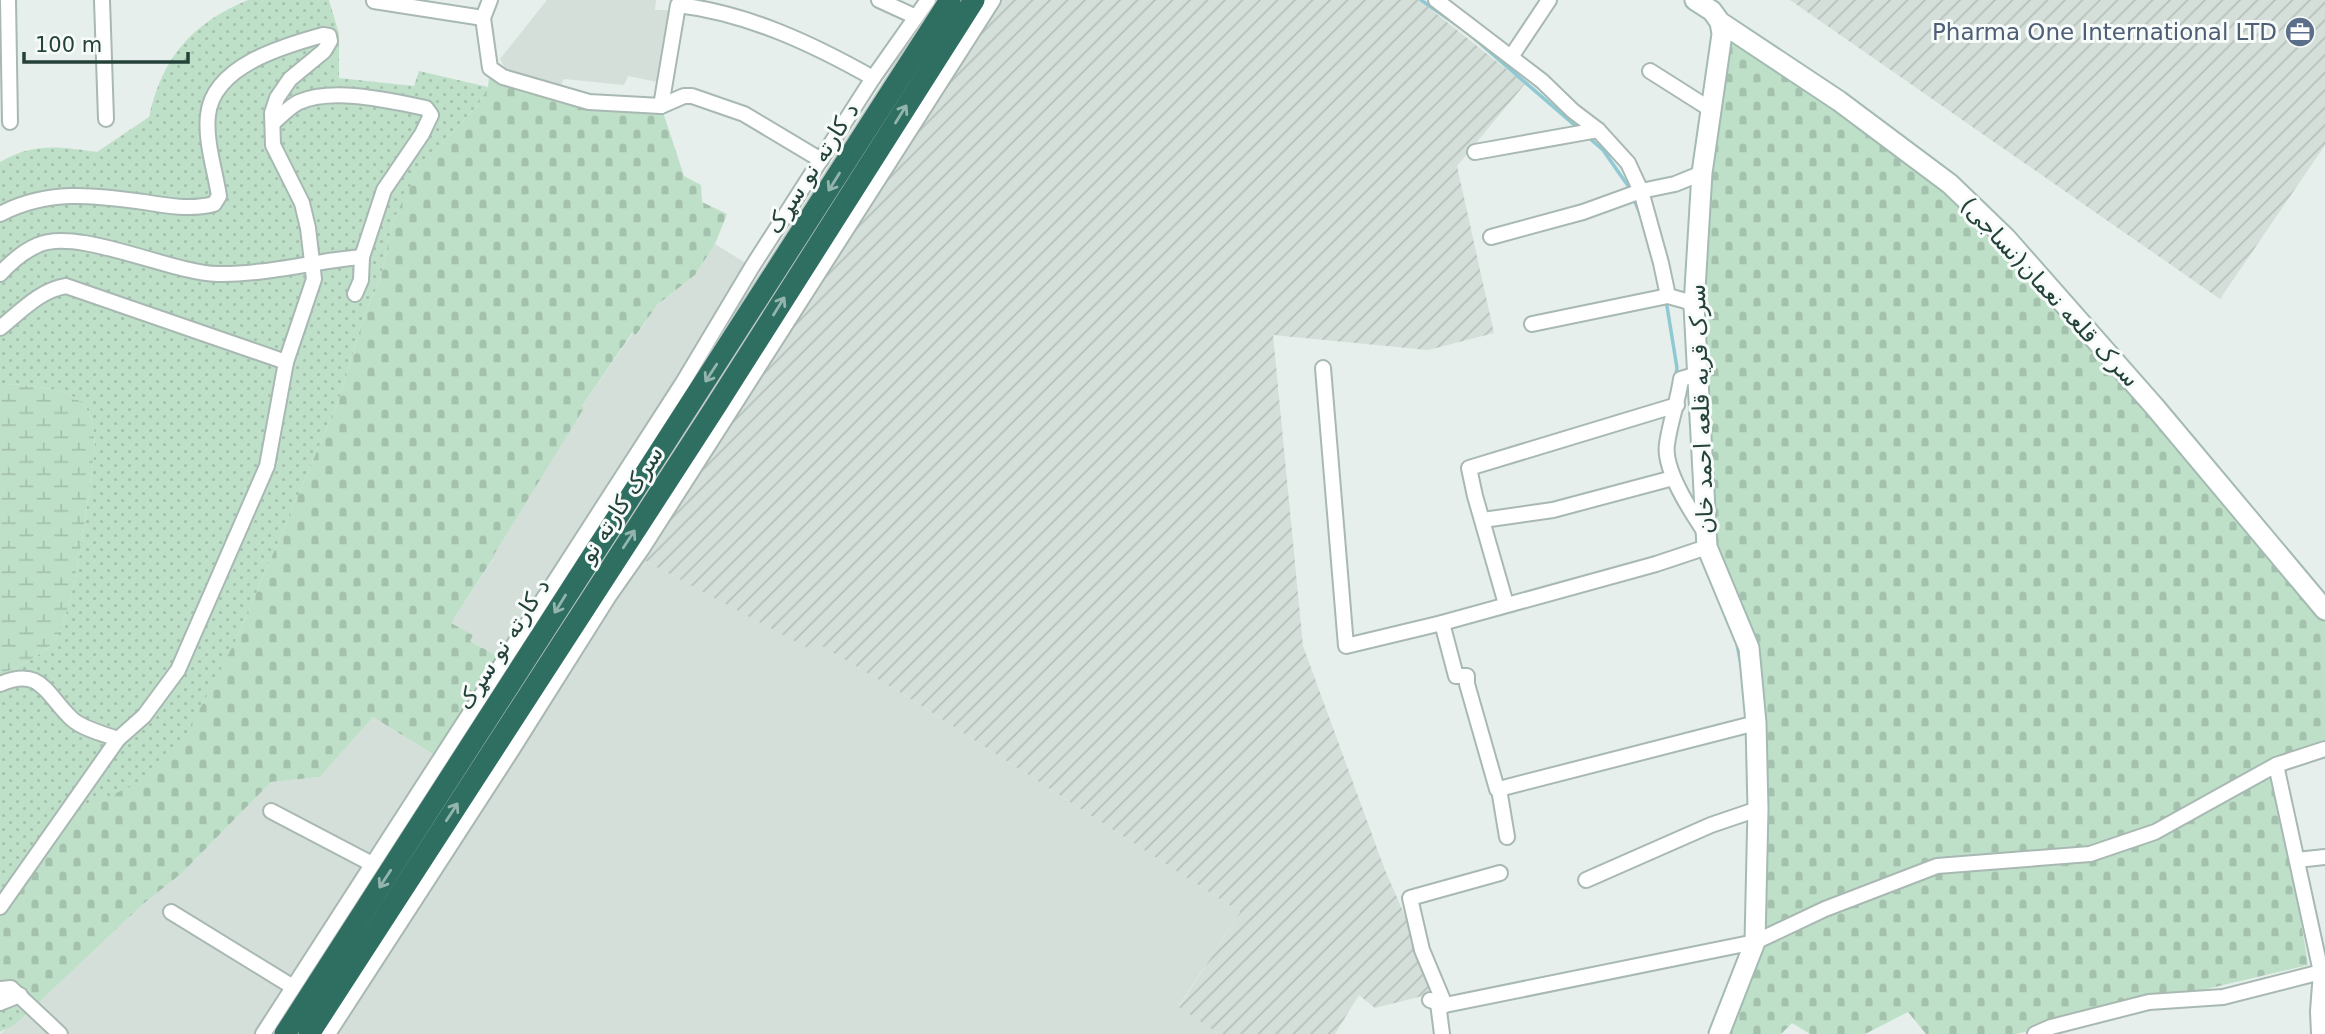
<svg xmlns="http://www.w3.org/2000/svg" width="2325" height="1034" viewBox="0 0 2325 1034" font-family="'DejaVu Sans',Cairo,sans-serif">
<style>
.built{fill:#d4dfda}
.industrial{fill:url(#industrial-furrows)}
.wetland{fill:url(#wetland-marsh)}
.cemetery{fill:url(#cemetery-stones)}
.park{fill:url(#park-dots)}
.lines{fill:none;stroke-linecap:round;stroke-linejoin:round}
.stream{stroke:#8ec9d4;stroke-width:3.5}
.street-casing{stroke:#a8b8b2;stroke-width:18}
.secondary-casing{stroke:#a4bbb3;stroke-width:23}
.highway-casing{stroke:#c2cac8;stroke-width:24}
.street{stroke:#fff;stroke-width:14}
.secondary{stroke:#fff;stroke-width:19}
.highway{stroke:#2f6f62;stroke-width:21}
.oneway{stroke:#93b5ae}
.labels{text-anchor:middle;dominant-baseline:central;stroke-width:6;stroke-linejoin:round;paint-order:stroke}
.service-label{font-size:23px;fill:#4e5e75;stroke:#f7fbf9;text-anchor:end}
.street-label{font-size:23px;fill:#24423a;stroke:#f7fbf9}
</style>
<defs>
<pattern id="industrial-furrows" width="10" height="10" patternUnits="userSpaceOnUse" patternTransform="scale(1.75)"><rect width="10" height="10" fill="#d4dfda"/><path d="M-1 1l2-2M0 10L10 0M9 11l2-2" fill="none" stroke="#b6c1bc"/></pattern>
<pattern id="wetland-marsh" width="20" height="14" patternUnits="userSpaceOnUse" patternTransform="scale(1.75)"><rect width="20" height="14" fill="#bfe0c8"/><path d="M1 5h8M5 5V1M11 12h8M15 12V8" fill="none" stroke="#a4c1ad"/></pattern>
<pattern id="cemetery-stones" width="16" height="16" patternUnits="userSpaceOnUse" patternTransform="scale(1.75)"><rect width="16" height="16" fill="#bfe0c8"/><path d="M2 7V4a2 2 0 0 1 4 0v3zM10 15v-3a2 2 0 0 1 4 0v3z" fill="#a4c1ad"/></pattern>
<pattern id="park-dots" width="8" height="8" patternUnits="userSpaceOnUse" patternTransform="scale(1.75)"><rect width="8" height="8" fill="#bfe0c8"/><path d="M2 2h.1M6 6h.1" fill="none" stroke="#a4c1ad" stroke-width="1.8" stroke-linecap="round"/></pattern>
</defs>
<rect width="100%" height="100%" fill="#e6efeb"/>
<g class="built">
<path d="M547,0h109l-1,10h19l-17,72 -29,-6 -4,9 -60,-6 -4,8 -55,-19 -5,-9z"/>
<path d="M715,244l37,23 -247,393 -36,-20 3,-4 -21,-13 43,-65 -2,-2 91,-148 -1,-2 51,-73 4,2 21,-31 37,-29z"/>
<path d="M638,557l177,94 4,-7 84,50 337,218 -61,94 40,28h-891z"/>
<path d="M373,717l68,42 -178,275h-263l33,-26 110,-104 39,-31 89,-91 49,-5z"/>
</g>
<g class="industrial">
<path d="M993,0h426l106,84 -68,82 37,167 -66,17 -155,-15 30,311 82,224 53,122 -63,16 -16,-13 -24,39h-116l-40,-27 61,-95 -337,-218 -83,-49 -5,7 -177,-95z"/>
<path d="M1790,0h535v145l-105,154z"/>
</g>
<path class="wetland" d="M0,384c18,0 33,2 51,5 37,8 43,24 44,60 -7,43 -18,166 -44,196 -9,10 -37,24 -51,30z"/>
<g class="cemetery">
<path d="M1722,34l228,150 375,426v139l-49,16 32,200 -292,69h-90l-18,-22 -43,22h-55l-18,-11 -11,11h-62l36,-92 -6,-294 -42,-112 -13,-230z"/>
<path d="M490,68l99,34 72,4 23,70 17,9 1,17 25,12 -12,30 -20,31 -37,29 -22,31 -4,-2 -50,73 2,2 -91,148 1,1 -43,66 22,12 -3,6 35,19 -64,99 -68,-42 -53,60 -49,5 -89,91 -39,31 -110,104 -33,-19v-82l68,-97 167,-168 103,-240 27,-89 15,-33 13,-59 18,-39 32,-40 35,-37 10,-18z"/>
</g>
<g class="park">
<path d="M248,0h81l10,34v44l75,8 5,-15 69,16 -10,18 -35,37 -31,40 -19,39 -13,59 -15,33 -27,89 -103,240 -54,103 -33,34 -43,19 -30,9 -75,100v-232c14,-6 42,-20 51,-30 26,-30 37,-153 44,-196 -1,-36 -7,-52 -44,-60 -18,-3 -33,-5 -51,-5v-222c35,-20 59,-15 97,-10l52,-35c13,-59 43,-94 99,-117z"/>
<path d="M0,989l33,19 -19,17 -14,7z"/>
</g>
<g class="lines">
<g class="stream">
<path d="M1421,0l39,27"/>
<path d="M1468,33l111,96"/>
<path d="M1587,136l16,14 28,40"/>
<path d="M1633,197l8,19"/>
<path d="M1666,300l11,68 -2,11"/>
<path d="M1736,639l5,26"/>
</g>
<g class="street-casing">
<g id="street">
<path d="M8,0l2,122"/>
<path d="M102,0l4,119"/>
<path d="M490,0l-7,18 7,50 13,9 86,25 72,4 23,-10h8l52,18 77,46"/>
<path d="M879,0l37,17"/>
<path d="M1436,0l106,81 31,30 25,19 30,33 13,28 20,72 7,33"/>
<path d="M374,1l109,17"/>
<path d="M1511,57l38,-57"/>
<path d="M1650,71l60,38"/>
<path d="M661,106l17,-101c69,8 135,39 195,73"/>
<path d="M273,123c8,-7 17,-17 26,-21 35,-15 91,-1 127,6l5,7 -9,19 -38,56 -22,67 -1,23 -6,14"/>
<path d="M1475,152l123,-22"/>
<path d="M0,214c48,-25 92,-19 144,-12 23,4 47,8 70,2l5,-8c-4,-26 -14,-55 -11,-81 5,-49 75,-69 115,-80l6,1 1,5 -6,10 -34,28 -13,19 -5,15 1,32 29,58 6,25 6,51 -28,83 -19,104 -89,204 -34,46 -26,23 -118,168"/>
<path d="M1491,237l92,-25 58,-21 34,-7 27,-11"/>
<path d="M0,274c10,-11 24,-23 38,-29 39,-18 133,28 179,29 49,1 96,-13 145,-17"/>
<path d="M1532,324l136,-28 18,5 8,5"/>
<path d="M0,328c20,-16 40,-38 66,-42l220,76"/>
<path d="M1323,368l23,278 96,-23 214,-59 51,-17"/>
<path d="M1698,374l-17,5c-3,22 -11,43 -14,65 -4,26 25,69 39,90"/>
<path d="M1483,520l70,-10 120,-32"/>
<path d="M1506,604l-31,-108 -6,-28 208,-63"/>
<path d="M1442,623l14,53h11v8l30,105h2l8,48"/>
<path d="M0,684c42,-18 46,11 72,35 11,10 32,15 46,20"/>
<path d="M2276,765l45,207 -3,39 1,23"/>
<path d="M1499,789l257,-66"/>
<path d="M271,811l101,53"/>
<path d="M2297,860l28,-3"/>
<path d="M1586,880l125,-55 47,-16"/>
<path d="M171,912l122,75"/>
<path d="M0,989l11,-1 49,46"/>
<path d="M1430,1000l15,5 310,-63 70,-33 112,-43 153,-12 65,-22 121,-67 49,-16"/>
<path d="M0,1003l20,-8"/>
<path d="M1438,1003l4,31"/>
<path d="M1445,1005l-23,-55 -12,-52 90,-25"/>
<path d="M263,1034l419,-650 70,-117 121,-189 55,-78"/>
<path d="M328,1034l184,-284 97,-154 33,-47 351,-549"/>
<path d="M2035,1034l16,-7 98,-25 74,-5 98,-25"/>
</g>
</g>
<g class="secondary-casing">
<g id="secondary">
<path d="M1695,0l17,11 8,11 119,79 111,83 56,54 148,168 171,204"/>
<path d="M1719,1034l36,-92 3,-133 -2,-86 -7,-75 -42,-101 -13,-241 8,-133 20,-139 -2,-12"/>
</g>
</g>
<g class="highway-casing">
<g id="highway">
<path d="M285,1034l665,-1034"/>
<path d="M309,1034l407,-628 258,-406"/>
</g>
</g>
<use href="#street" class="street"/>
<use href="#secondary" class="secondary"/>
<use href="#highway" class="highway"/>
</g>
<defs><path id="oneway-shaft" d="M-6 0H5M1.5-3L5.5 0L1.5 3" fill="none" stroke-width="1.6" stroke-linecap="round" stroke-linejoin="round" transform="scale(1.75)"/></defs>
<g class="oneway">
<use href="#oneway-shaft" transform="translate(901 114) rotate(-58)"/>
<use href="#oneway-shaft" transform="translate(834 182) rotate(122)"/>
<use href="#oneway-shaft" transform="translate(779 306) rotate(-58)"/>
<use href="#oneway-shaft" transform="translate(711 373) rotate(123)"/>
<use href="#oneway-shaft" transform="translate(629 539) rotate(-57)"/>
<use href="#oneway-shaft" transform="translate(560 604) rotate(122)"/>
<use href="#oneway-shaft" transform="translate(452 812) rotate(-57)"/>
<use href="#oneway-shaft" transform="translate(385 879) rotate(123)"/>
</g>
<defs>
<g id="office-disc" transform="scale(1.575)"><circle r="9.5" fill="#5c6f8a" stroke="#f7fbf9"/><path d="M-6-3h4V-5.5h4V-3h4V5H-6ZM-1-4.5V-3h2v-1.5ZM-6 0V1H6V0Z" fill="#fff"/></g>
</defs>
<g fill-rule="evenodd">
<use href="#office-disc" x="2300" y="32"/>
</g>
<g class="labels">
<g class="service-label">
<text x="2277" y="32">Pharma One International LTD</text>
</g>
<g class="street-label">
<text transform="translate(812 168) rotate(-57)">د کارته نو سړک</text>
<text transform="translate(2050 292) rotate(47)">سرک قلعه نعمان(نساجی)</text>
<text transform="translate(1701 409) rotate(-92)">سرک قریه قلعه احمد خان</text>
<text transform="translate(621 504) rotate(-57)">سرک کارته نو</text>
<text transform="translate(503 644) rotate(-57)">د کارته نو سړک</text>
</g>
</g>
<path d="M24 52v10h164v-10" fill="none" stroke="#24423a" stroke-width="3.5"/>
<text x="35" y="52" font-size="21" fill="#24423a" stroke="#f7fbf9" stroke-width="5" paint-order="stroke">100 m</text>
</svg>
